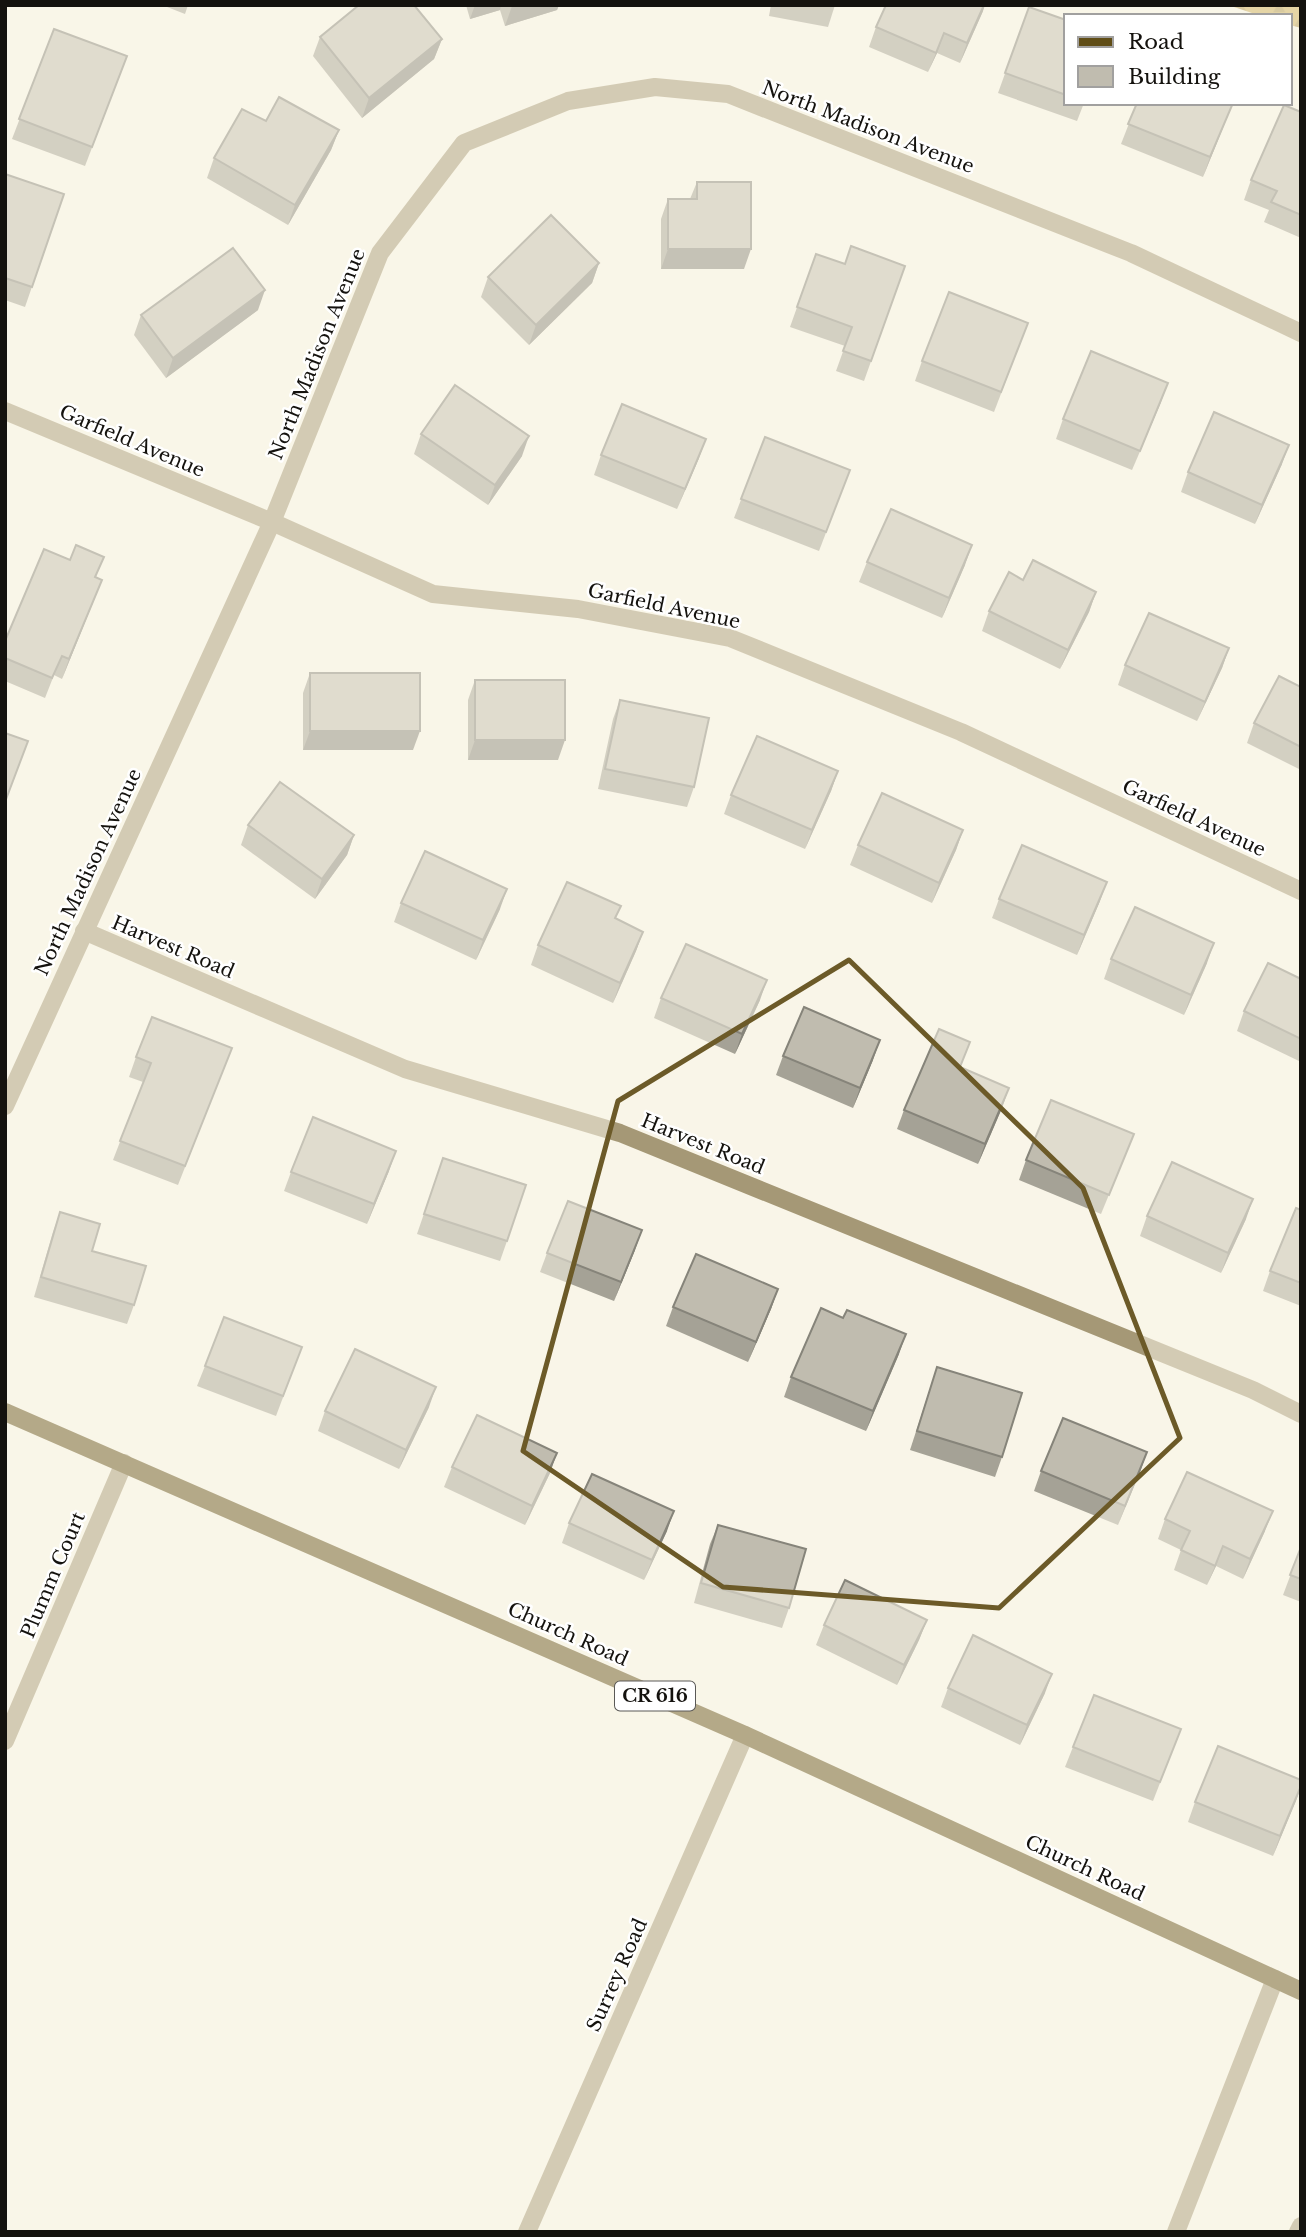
<svg xmlns="http://www.w3.org/2000/svg" width="1306" height="2237" viewBox="0 0 1306 2237" font-family="'Libre Baskerville',serif">
<style>
.forest{fill:url(#forest-firs)}
.lines{fill:none;stroke-linecap:round;stroke-linejoin:round}
.lane{stroke:#a59876;stroke-width:18}
.street{stroke:#a59876;stroke-width:18}
.primary{stroke:#604d16;stroke-width:18}
.wall{fill:#a5a296}
.shaded-wall{fill:#86847a}
.building{fill:#c0bcaf;stroke:#86847a;stroke-width:2}
.marked{fill:none;stroke:#6c5a28;stroke-width:5;stroke-linejoin:round}
.labels{text-anchor:middle;dominant-baseline:central;stroke-width:5;stroke-linejoin:round;paint-order:stroke}
.shield{fill:#fff;stroke:#5a5956;stroke-width:2}
.shield-label{font-size:18px;font-weight:bold;fill:#14120e}
.street-label{font-size:19px;fill:#14120e;stroke:#fff}
</style>
<defs>
<pattern id="forest-firs" width="22" height="20" patternUnits="userSpaceOnUse" patternTransform="scale(1.75)"><rect width="22" height="20" fill="#cdae58"/><path d="M5 1l3.5 6h-7zM16 11l3.5 6h-7z" fill="#af954b"/></pattern>
</defs>
<rect width="100%" height="100%" fill="#f9f5e8"/>
<path class="forest" d="M1228,5h73v23l-11,-3v-9h-29z"/>
<g class="lines">
<g class="lane">
<path d="M1176,2232l99,-253"/>
<path d="M1298,2232l3,-6"/>
</g>
<g class="street">
<path d="M5,411l267,111 161,72 145,15 152,29 231,94 340,159"/>
<path d="M84,931l321,138 215,64 633,257 48,24"/>
<path d="M5,1106l267,-584 108,-269 84,-110 104,-42 87,-14 73,7 403,159 170,80"/>
<path d="M5,1741l119,-278"/>
<path d="M527,2232l218,-497"/>
</g>
<path class="primary" d="M5,1412l740,323 556,256"/>
</g>
<g class="wall">
<path d="M162,5h26l-3,9z"/>
<path d="M466,5h93l-2,5 -52,16 -5,-16 -30,9z"/>
<path d="M771,5h64l-7,22 -59,-11z"/>
<path d="M1029,7l37,13v83h18l-7,18 -79,-28z"/>
<path d="M983,11l-23,52 -23,-10 -9,19 -59,-25 7,-20z"/>
<path d="M54,29l73,27 -42,110 -73,-27z"/>
<path d="M320,37l122,2 -8,20 -72,59 -49,-62z"/>
<path d="M1137,103h96l-30,74 -82,-33z"/>
<path d="M1301,112v126l-37,-16 5,-12 -25,-10 7,-20z"/>
<path d="M266,121l73,9 -8,20 -43,75 -81,-47 7,-20z"/>
<path d="M5,174l59,20 -39,113 -20,-7z"/>
<path d="M697,182l47,87h-83v-50l7,-20h22z"/>
<path d="M816,254l29,10 60,2 -41,115 -28,-10 9,-25 -55,-19z"/>
<path d="M599,263l-7,20 -63,62 -48,-48 7,-20z"/>
<path d="M258,310l-92,68 -32,-43 7,-20z"/>
<path d="M1028,323l-34,89 -79,-31 7,-20z"/>
<path d="M1161,402l-29,68 -76,-31 7,-20z"/>
<path d="M421,434l101,22 -34,49 -74,-51z"/>
<path d="M765,437l85,33 -31,81 -85,-33z"/>
<path d="M601,455l98,3 -22,51 -83,-34z"/>
<path d="M1282,464l-27,60 -74,-32 7,-20z"/>
<path d="M867,562l98,3 -23,53 -83,-36z"/>
<path d="M96,578l6,2 -40,99 -8,-4 -9,23 -40,-17v-40z"/>
<path d="M1023,580l73,12 -7,20 -29,57 -78,-38 7,-20z"/>
<path d="M1229,648l-7,20 -25,53 -79,-36 7,-20z"/>
<path d="M310,673l103,77h-110v-57z"/>
<path d="M475,680l83,80h-90v-60z"/>
<path d="M1301,687v83l-54,-27 7,-20z"/>
<path d="M620,700l74,87 -7,20 -89,-18 15,-70z"/>
<path d="M838,771l-7,20 -26,58 -81,-35 7,-19z"/>
<path d="M248,825l106,10 -7,20 -32,44 -74,-54z"/>
<path d="M963,830l-7,20 -24,53 -82,-38 8,-20z"/>
<path d="M999,899l101,2 -23,54 -85,-37z"/>
<path d="M401,903l99,6 -24,51 -82,-38z"/>
<path d="M616,919l27,13 -7,19 -23,52 -82,-38 7,-20z"/>
<path d="M1111,959l96,4 -23,52 -80,-36z"/>
<path d="M1301,979v83l-64,-31 7,-20z"/>
<path d="M661,998l99,2 -25,54 -81,-36z"/>
<path d="M783,1056l90,4 -20,48 -77,-33z"/>
<path d="M136,1057l88,11 -46,117 -65,-25 30,-78 -14,-5z"/>
<path d="M961,1067l41,41 -24,56 -81,-35 7,-19z"/>
<path d="M1134,1134l-33,80 -82,-34 7,-20z"/>
<path d="M443,1158l64,83 -7,20 -83,-27z"/>
<path d="M389,1171l-22,53 -83,-33 7,-19z"/>
<path d="M1301,1210v96l-38,-15 7,-20z"/>
<path d="M60,1212l32,39 42,54 -7,19 -93,-27 19,-65z"/>
<path d="M1147,1216l99,3 -25,54 -81,-37z"/>
<path d="M635,1250l-21,51 -74,-29 7,-19z"/>
<path d="M778,1289l-7,20 -23,53 -82,-36 7,-19z"/>
<path d="M302,1347l-26,69 -79,-30 8,-20z"/>
<path d="M899,1354l-33,77 -82,-34 7,-20z"/>
<path d="M937,1367l65,90 -7,20 -85,-27z"/>
<path d="M429,1407l-30,62 -81,-38 7,-20z"/>
<path d="M1147,1452l-29,73 -84,-34 7,-20z"/>
<path d="M452,1467l98,6 -25,52 -81,-38z"/>
<path d="M1165,1519l100,12 -22,48 -27,-13 -9,19 -33,-15 7,-20 -23,-11z"/>
<path d="M569,1523l98,8 -23,49 -82,-37z"/>
<path d="M718,1525l71,83 -7,20 -88,-25 16,-59z"/>
<path d="M1301,1547v55l-18,-7z"/>
<path d="M927,1620l-8,20 -22,45 -81,-40 8,-20z"/>
<path d="M948,1688l97,5 -25,52 -79,-38z"/>
<path d="M1181,1729l-28,72 -88,-34 8,-20z"/>
<path d="M1301,1787l-28,69 -85,-34 7,-20z"/>
</g>
<g class="shaded-wall">
<path d="M475,5h26l-1,5 -30,9z"/>
<path d="M516,5h43l-2,5 -52,16 7,-20z"/>
<path d="M984,5h1l-2,6 -23,52 7,-20z"/>
<path d="M944,33l-7,20 -9,19 8,-19z"/>
<path d="M442,39l-8,20 -72,59 7,-20z"/>
<path d="M1233,103l-30,74 7,-20z"/>
<path d="M339,130l-8,20 -43,75 7,-20z"/>
<path d="M668,249h83l-7,20h-83z"/>
<path d="M599,263l-7,20 -63,62 7,-20z"/>
<path d="M265,290l-7,20 -92,68 7,-20z"/>
<path d="M1168,383l-7,19 -29,68 8,-19z"/>
<path d="M529,436l-7,20 -34,49 7,-20z"/>
<path d="M706,439l-7,19 -22,51 8,-20z"/>
<path d="M1289,445l-7,19 -27,60 7,-19z"/>
<path d="M972,545l-7,20 -23,53 7,-20z"/>
<path d="M102,580l-8,20 -32,79 7,-20z"/>
<path d="M1096,592l-7,20 -29,57 8,-19z"/>
<path d="M1229,648l-7,20 -25,53 8,-19z"/>
<path d="M310,731h110l-7,19h-110z"/>
<path d="M475,740h90l-7,20h-90z"/>
<path d="M838,771l-7,20 -26,58 7,-19z"/>
<path d="M963,830l-7,20 -24,53 7,-20z"/>
<path d="M354,835l-7,20 -32,44 7,-20z"/>
<path d="M1107,882l-7,19 -23,54 7,-20z"/>
<path d="M507,889l-7,20 -24,51 7,-20z"/>
<path d="M643,932l-7,19 -23,52 7,-20z"/>
<path d="M1214,943l-7,20 -23,52 7,-20z"/>
<path d="M767,980l-7,20 -25,54 7,-20z"/>
<path d="M880,1040l-7,20 -20,48 7,-20z"/>
<path d="M1009,1088l-7,20 -24,56 7,-20z"/>
<path d="M396,1151l-7,20 -22,53 7,-20z"/>
<path d="M1253,1199l-7,20 -25,54 7,-20z"/>
<path d="M642,1230l-7,20 -21,51 7,-19z"/>
<path d="M778,1289l-7,20 -23,53 8,-20z"/>
<path d="M906,1334l-7,20 -33,77 7,-20z"/>
<path d="M436,1387l-7,20 -30,62 7,-19z"/>
<path d="M1147,1452l-7,20 -22,53 7,-19z"/>
<path d="M557,1453l-7,20 -25,52 7,-19z"/>
<path d="M674,1511l-7,20 -23,49 8,-20z"/>
<path d="M1273,1511l-8,20 -22,48 7,-20z"/>
<path d="M1223,1546l-7,20 -9,19 8,-19z"/>
<path d="M927,1620l-8,20 -22,45 7,-20z"/>
<path d="M1052,1674l-7,19 -25,52 7,-20z"/>
<path d="M1301,1786l-5,15 -23,55 7,-20z"/>
</g>
<g class="building">
<path d="M359,5h55l28,34 -73,59 -49,-61z"/>
<path d="M886,5h98l-17,38 -23,-10 -8,20 -60,-26z"/>
<path d="M1029,7l37,13v75l-61,-22z"/>
<path d="M54,29l73,27 -35,91 -73,-28z"/>
<path d="M279,97l60,33 -44,75 -81,-47 28,-49 24,12z"/>
<path d="M1137,103h96l-23,54 -82,-33z"/>
<path d="M1284,105l17,7v103l-30,-13 6,-11 -26,-11z"/>
<path d="M5,174l59,20 -32,93 -27,-9z"/>
<path d="M697,182h54v67h-83v-50h29z"/>
<path d="M551,215l48,48 -63,62 -48,-48z"/>
<path d="M851,246l54,20 -34,95 -28,-10 9,-24 -55,-20 19,-53 29,10z"/>
<path d="M233,248l32,42 -92,68 -32,-43z"/>
<path d="M949,292l79,31 -27,69 -79,-31z"/>
<path d="M1091,351l77,32 -28,68 -77,-32z"/>
<path d="M455,385l74,51 -34,49 -74,-51z"/>
<path d="M622,404l84,35 -21,50 -84,-34z"/>
<path d="M1214,412l75,33 -27,60 -74,-33z"/>
<path d="M765,437l85,33 -24,62 -85,-33z"/>
<path d="M891,509l81,36 -23,53 -82,-36z"/>
<path d="M76,545l28,12 -9,20 7,3 -33,79 -7,-3 -10,22 -47,-20v-17l39,-92 26,11z"/>
<path d="M1033,560l63,32 -28,58 -79,-39 20,-39 14,8z"/>
<path d="M1149,613l80,35 -24,54 -80,-37z"/>
<rect x="310" y="673" width="110" height="58"/>
<path d="M1279,676l22,11v60l-47,-24z"/>
<rect x="475" y="680" width="90" height="60"/>
<path d="M620,700l89,18 -15,69 -89,-18z"/>
<path d="M5,733l23,8 -23,61z"/>
<path d="M757,736l81,35 -26,59 -81,-35z"/>
<path d="M280,782l74,53 -32,44 -74,-54z"/>
<path d="M882,793l81,37 -24,53 -81,-38z"/>
<path d="M1022,845l85,37 -23,53 -85,-36z"/>
<path d="M425,851l82,38 -24,51 -82,-37z"/>
<path d="M567,882l54,24 -6,12 28,14 -23,51 -82,-38z"/>
<path d="M1135,907l79,36 -23,52 -80,-36z"/>
<path d="M686,944l81,36 -25,54 -81,-36z"/>
<path d="M1268,963l33,16v60l-57,-28z"/>
<path d="M804,1007l76,33 -20,48 -77,-32z"/>
<path d="M152,1017l80,31 -47,118 -65,-25 31,-78 -15,-6z"/>
<path d="M939,1029l31,13 -10,25 49,21 -24,56 -81,-34z"/>
<path d="M1051,1100l83,34 -25,61 -83,-35z"/>
<path d="M313,1117l83,34 -22,53 -83,-32z"/>
<path d="M443,1158l83,27 -19,56 -83,-27z"/>
<path d="M1172,1162l81,37 -25,54 -81,-37z"/>
<path d="M568,1201l74,29 -21,52 -74,-29z"/>
<path d="M1296,1208l5,2v73l-31,-12z"/>
<path d="M60,1212l40,12 -8,27 54,15 -12,39 -93,-28z"/>
<path d="M696,1254l82,35 -22,53 -83,-35z"/>
<path d="M821,1308l22,10 4,-8 59,24 -33,77 -82,-34z"/>
<path d="M224,1317l78,30 -19,49 -78,-30z"/>
<path d="M355,1349l81,38 -30,63 -81,-39z"/>
<path d="M937,1367l85,26 -20,64 -85,-26z"/>
<path d="M477,1415l80,38 -25,53 -80,-39z"/>
<path d="M1063,1418l84,34 -22,54 -84,-35z"/>
<path d="M1187,1472l86,39 -23,48 -27,-13 -8,20 -34,-16 9,-19 -25,-12z"/>
<path d="M592,1474l82,37 -22,49 -83,-37z"/>
<path d="M718,1525l88,24 -17,59 -88,-25z"/>
<path d="M1301,1547v32l-11,-4z"/>
<path d="M845,1580l82,40 -23,45 -80,-40z"/>
<path d="M973,1635l79,39 -25,51 -79,-37z"/>
<path d="M1094,1695l87,34 -21,53 -87,-35z"/>
<path d="M1218,1746l83,34v6l-21,50 -85,-34z"/>
</g>
<path d="M0 0H1306V2237H0ZM849,960l234,228 97,250 -181,170 -276,-21 -200,-136 95,-350z" fill="#f9f5e8" fill-opacity=".55" fill-rule="evenodd"/>
<path class="marked" d="M849,960l234,228 97,250 -181,170 -276,-21 -200,-136 95,-350z"/>
<g class="labels">
<rect class="shield" x="615" y="1681.5" width="80" height="29" rx="5"/>
<g class="shield-label">
<text x="655" y="1696">CR 616</text>
</g>
<g class="street-label">
<text transform="translate(868 127) rotate(21)">North Madison Avenue</text>
<text transform="translate(317 354) rotate(-68)">North Madison Avenue</text>
<text transform="translate(132 441) rotate(23)">Garfield Avenue</text>
<text transform="translate(664 606) rotate(12)">Garfield Avenue</text>
<text transform="translate(1194 818) rotate(25)">Garfield Avenue</text>
<text transform="translate(88 872) rotate(-65)">North Madison Avenue</text>
<text transform="translate(173 947) rotate(23)">Harvest Road</text>
<text transform="translate(703 1144) rotate(22)">Harvest Road</text>
<text transform="translate(53 1575) rotate(-67)">Plumm Court</text>
<text transform="translate(568 1634) rotate(24)">Church Road</text>
<text transform="translate(1085 1868) rotate(25)">Church Road</text>
<text transform="translate(617 1975) rotate(-66)">Surrey Road</text>
</g>
</g>
<rect width="1306" height="2237" fill="none" stroke="#14120e" stroke-width="14"/>
<rect x="1064" y="14" width="228" height="91" fill="#ffffff" stroke="#a1a09f" stroke-width="2"/>
<rect x="1078" y="37" width="35" height="10" fill="#604d16" stroke="#a1a09f" stroke-width="2"/>
<text x="1128" y="49" font-size="21" fill="#14120e">Road</text>
<rect x="1078" y="66" width="35" height="21" fill="#c0bcaf" stroke="#a1a09f" stroke-width="2"/>
<text x="1128" y="84" font-size="21" fill="#14120e">Building</text>
</svg>
